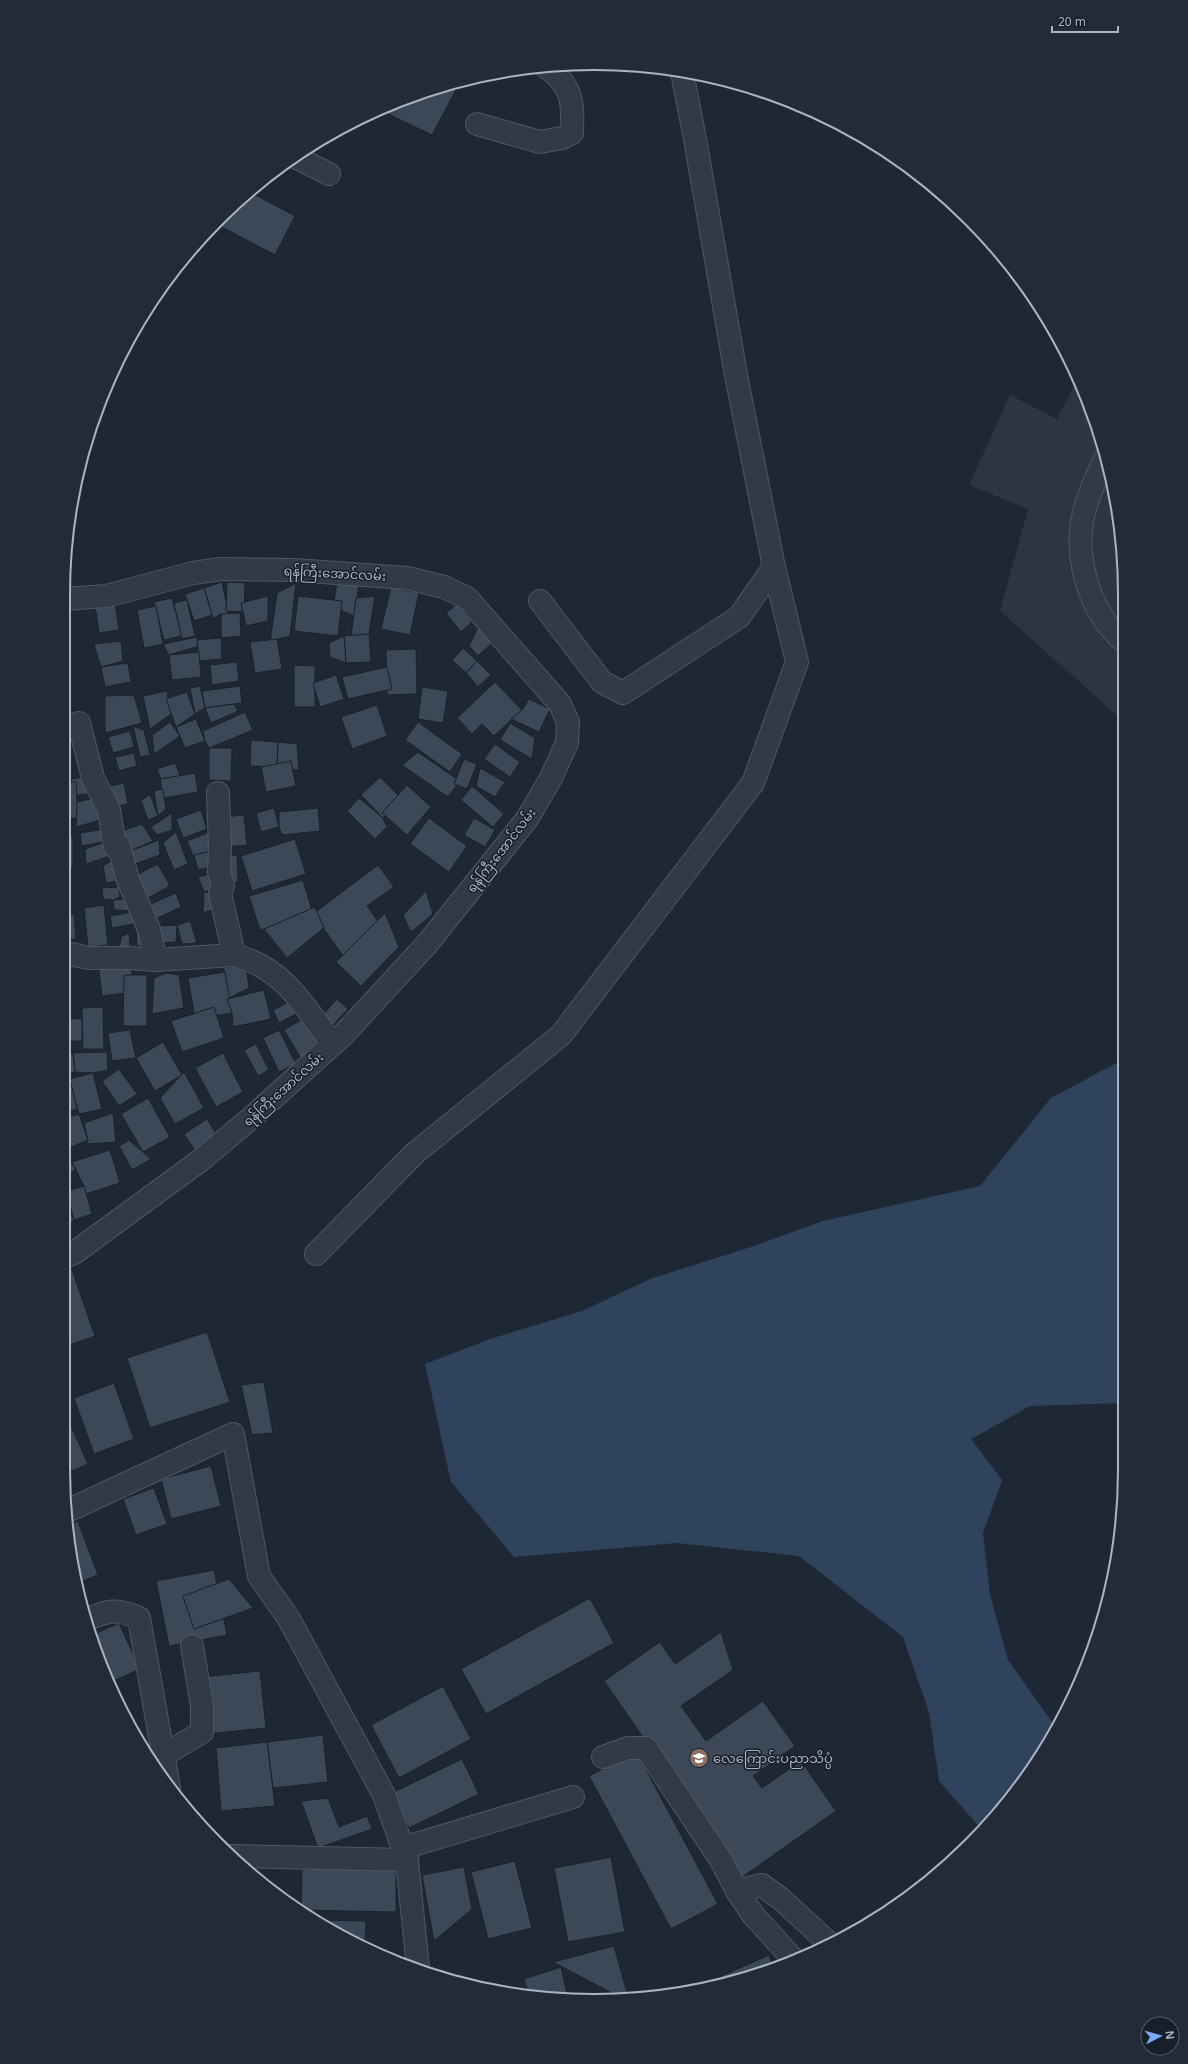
<svg xmlns="http://www.w3.org/2000/svg" width="1188" height="2064" viewBox="0 0 1188 2064" font-family="'Noto Sans','Noto Sans Myanmar',sans-serif">
<style>
.airport{fill:#2c3543}
.water{fill:#30435d}
.building{fill:#3c4858;stroke:#19212c}
.lines{fill:none;stroke-linecap:round;stroke-linejoin:round}
.minor-casing{stroke:#4f5764;stroke-width:24}
.minor{stroke:#313a46;stroke-width:22}
.labels{text-anchor:middle;dominant-baseline:central;stroke-width:3;stroke-linejoin:round;paint-order:stroke}
.street-label{font-size:13px;fill:#abb4c3;stroke:#171f2a}
.poi-label{font-size:13px;fill:#abb4c3;stroke:#171f2a;text-anchor:start}
.rim{fill:none;stroke:#abb4c3;stroke-width:2}
</style>
<rect width="100%" height="100%" fill="#1e2835"/>
<path class="airport" d="M1076,382l21,41 23,102 1,194 -121,-108 28,-102 -59,-24 41,-90 47,24z"/>
<path class="water" d="M1122,1060l2,343 -94,3 -59,33 31,41 -19,53 7,62 18,65 49,69 -3,7 -61,84 -10,11 -44,-50 -10,-69 -26,-75 -104,-81 -122,-13 -163,14 -63,-75 -26,-118 65,-25 92,-28 68,-32 104,-33 69,-25 157,-35 71,-88z"/>
<g class="building">
<path d="M449,84l8,4 -25,47 -52,-25z"/>
<path d="M250,192l45,24 -20,39 -59,-31z"/>
<path d="M338,576l22,3 -6,37 -21,-9z"/>
<path d="M222,582l7,34 -8,-2 -9,5v-4l-8,-27z"/>
<path d="M227,582l18,1 -1,29 -18,-1z"/>
<path d="M296,583l-6,53 -13,3 -7,3 7,-49z"/>
<path d="M391,587l28,6 -9,42 -29,-6z"/>
<path d="M204,588l8,27 -18,6 -9,-27z"/>
<path d="M268,596v25l-22,5 -5,-23z"/>
<path d="M298,596l44,5 -4,35 -44,-5z"/>
<path d="M375,596l-6,38 -18,2 5,-38z"/>
<path d="M172,598l10,38 -18,4 -10,-38z"/>
<path d="M187,600l8,36 -13,3 -8,-36z"/>
<path d="M115,603l4,27 -20,3 -4,-27z"/>
<path d="M457,604l15,18 -11,10 -15,-19z"/>
<path d="M156,606l7,38 -19,4 -7,-38z"/>
<path d="M240,613l1,23 -20,2v-24z"/>
<path d="M478,627l14,16 -14,13 -9,-10z"/>
<path d="M369,634l2,28 -25,1 -2,-27z"/>
<path d="M344,636l2,27 -16,-6 -1,-14z"/>
<path d="M197,637l2,9 -30,9 -6,-11z"/>
<path d="M221,638l1,21 -23,2 -2,-21z"/>
<path d="M277,639l5,30 -27,4 -5,-31z"/>
<path d="M121,641l2,20 -22,6 -7,-23z"/>
<path d="M463,648l14,13 -11,12 -14,-13z"/>
<path d="M416,649l1,45 -30,1 -1,-45z"/>
<path d="M199,652l2,25 -29,3 -3,-25z"/>
<path d="M477,661l14,14 -13,12 -12,-14z"/>
<path d="M237,662l2,19 -27,4 -2,-20z"/>
<path d="M128,663l3,19 -26,5 -4,-20z"/>
<path d="M294,665l21,1v41h-21z"/>
<path d="M387,667l5,22 -44,10 -6,-22z"/>
<path d="M336,675l8,24 -24,8 -7,-24z"/>
<path d="M495,682l27,28 -28,26 -12,-12 -10,10 -15,-16z"/>
<path d="M200,686l5,22 -10,6 -5,-26z"/>
<path d="M240,686l2,17 -37,5 -3,-17z"/>
<path d="M422,687l26,4 -5,32 -25,-4z"/>
<path d="M167,691l4,23 -21,15 -7,-33z"/>
<path d="M187,692l8,22 -19,13 -10,-28z"/>
<path d="M134,695l8,28 -37,10v-37z"/>
<path d="M529,699l21,10 -11,23 -28,-13 11,-9z"/>
<path d="M234,704l4,7 -27,12 -6,-15z"/>
<path d="M377,705l10,31 -35,13 -11,-32z"/>
<path d="M245,712l8,18 -44,18 -4,-7 -2,-10z"/>
<path d="M196,719l9,22 -20,7 -9,-21z"/>
<path d="M170,722l10,14 -26,18 -2,-19z"/>
<path d="M418,722l44,32 -12,18 -45,-32z"/>
<path d="M510,723l25,15 -3,21 -32,-19z"/>
<path d="M133,726l11,4 6,25 -10,2z"/>
<path d="M130,731l4,16 -21,6 -5,-16z"/>
<path d="M251,740l27,2 -1,25 -27,-1z"/>
<path d="M278,742l19,2 2,26 -22,-3z"/>
<path d="M495,744l25,18 -10,15 -26,-18z"/>
<path d="M209,748h23l-1,33 -22,-1z"/>
<path d="M418,752l42,29 -12,16 -46,-32z"/>
<path d="M134,753l3,13 -18,5 -4,-14z"/>
<path d="M464,759l13,5 -10,25 -13,-5z"/>
<path d="M291,761l5,25 -30,6 -5,-25z"/>
<path d="M175,763l6,14 -19,6 -5,-14z"/>
<path d="M480,768l25,14 -10,15 -19,-11z"/>
<path d="M195,773l3,19 -35,6 -3,-19z"/>
<path d="M87,776l4,17 -16,3 -4,-17z"/>
<path d="M380,777l23,23 -20,18 -22,-23z"/>
<path d="M65,782h11l2,36 -13,1z"/>
<path d="M124,783l4,21 -18,4 -4,-21z"/>
<path d="M407,785l24,22 -24,28 -25,-22z"/>
<path d="M472,786l32,28 -11,13 -32,-27z"/>
<path d="M163,789l3,20 -8,7 -4,-25z"/>
<path d="M150,794l8,22 -10,4 -7,-19z"/>
<path d="M98,797l6,22 -28,8 1,-25z"/>
<path d="M359,798l24,20 4,9 -12,12 -28,-28z"/>
<path d="M274,808l5,19 -18,5 -5,-19z"/>
<path d="M318,808l2,23 -38,4 -3,-8v-15z"/>
<path d="M201,810l6,19 -24,9 -7,-19z"/>
<path d="M172,813v17l-15,5 -6,-8z"/>
<path d="M244,815l3,30 -22,2 -2,-30z"/>
<path d="M429,818l38,28 -18,26 -39,-28z"/>
<path d="M474,818l21,12 -10,17 -21,-12z"/>
<path d="M142,824l11,17 -23,10 -11,-19z"/>
<path d="M105,829l3,12 -26,5 -2,-13z"/>
<path d="M213,831l2,19 -21,8 -7,-17z"/>
<path d="M176,832l12,32 -14,6 -11,-27z"/>
<rect x="65" y="836" width="8" height="33"/>
<path d="M295,839l11,35 -54,17 -11,-35z"/>
<path d="M159,840l1,15 -25,9 -5,-13z"/>
<path d="M108,841l5,14 -27,9 -1,-15z"/>
<path d="M215,850l3,15 -20,5 -4,-15z"/>
<path d="M224,855h13l1,27 -12,1z"/>
<path d="M117,857l4,23 -15,3 -3,-17z"/>
<path d="M158,864l12,22 -22,12 -12,-23z"/>
<path d="M378,865l16,22 -27,19 16,22 -39,29 -31,-43z"/>
<path d="M218,872l3,13 -17,7 -6,-15z"/>
<path d="M303,880l10,34 -53,16 -11,-34z"/>
<path d="M119,887l1,10 -7,3 -10,-1 -1,-11z"/>
<path d="M426,891l7,23 -22,18 -8,-17z"/>
<path d="M204,892l15,1 -1,15 -15,5z"/>
<path d="M176,893l5,14 -30,14 -7,-14z"/>
<path d="M134,899l3,12 -23,-1 -1,-10z"/>
<path d="M104,905l4,40 -20,2 -4,-39z"/>
<path d="M315,907l9,21 -37,30 -23,-29z"/>
<path d="M137,911l2,12 -27,5 -2,-12z"/>
<path d="M385,913l14,34 -38,39 -25,-24z"/>
<path d="M65,914h9l2,25 -11,1z"/>
<path d="M190,921l7,22 -15,1 -5,-19z"/>
<path d="M177,925l-1,17 -19,1 -1,-17z"/>
<path d="M143,928l1,15 -7,4 -1,-18z"/>
<path d="M129,933l1,13 -11,4 2,-13z"/>
<path d="M130,960l5,32 -33,4 -4,-32z"/>
<path d="M246,965l3,23 -22,11 -2,-27 -2,-4z"/>
<path d="M225,972l7,41 -37,6 -7,-41z"/>
<path d="M166,973l13,2 5,33 -32,6 2,-36z"/>
<path d="M124,975h23v51h-24z"/>
<path d="M264,990l7,29 -38,8 -1,-14 -5,-14z"/>
<path d="M337,999l11,10 -16,17 -11,-9z"/>
<path d="M289,1002l7,12 -17,9 -6,-13z"/>
<path d="M103,1007l1,42h-21l-1,-41z"/>
<path d="M214,1007l10,31 -42,14 -11,-31z"/>
<path d="M66,1018l16,1v22h-16z"/>
<path d="M304,1018l18,30 -20,12 -18,-30z"/>
<path d="M130,1030l6,28 -24,3 -4,-28z"/>
<path d="M279,1030l17,34 -17,8 -16,-34z"/>
<path d="M163,1042l19,33 -27,16 -19,-33z"/>
<path d="M256,1044l13,26 -11,6 -14,-26z"/>
<path d="M107,1052l1,18 -15,3 -18,-1 -2,-19z"/>
<path d="M73,1053l2,19 -9,2v-20z"/>
<path d="M223,1053l20,39 -27,15 -21,-39z"/>
<path d="M119,1069l18,25 -18,12 -17,-25z"/>
<path d="M184,1072l20,36 -29,16 -15,-26z"/>
<path d="M93,1073l9,36 -23,5 -10,-35z"/>
<path d="M71,1083l6,26 -11,3v-28z"/>
<path d="M148,1098l22,39 -27,15 -22,-38z"/>
<path d="M113,1113l3,29 -30,2 2,-4 -4,-17z"/>
<path d="M79,1114l9,26 -17,7 -5,-11v-18z"/>
<path d="M207,1119l8,13 -16,25 -15,-23z"/>
<path d="M66,1133l5,14 -5,2z"/>
<path d="M129,1140l22,19 -19,11 -13,-24z"/>
<path d="M110,1150l10,33 -37,12 1,-9 -12,-24z"/>
<path d="M66,1156l10,13 -10,7z"/>
<path d="M84,1186l8,28 -18,6 -8,-29z"/>
<path d="M66,1204l8,16 -8,9z"/>
<path d="M70,1264l25,72 -28,10v-81z"/>
<path d="M207,1332l23,70 -80,26 -23,-70z"/>
<path d="M264,1382l9,51 -21,2 -11,-50z"/>
<path d="M114,1383l20,56 -40,15 -20,-56z"/>
<path d="M67,1417l21,47 -21,9z"/>
<path d="M211,1466l10,40 -50,13 -10,-40z"/>
<path d="M154,1488l13,36 -31,11 -13,-36z"/>
<path d="M78,1521l20,54 -20,8 -10,-43v-15z"/>
<path d="M214,1570l13,65 -58,11 -13,-65z"/>
<path d="M229,1579l24,29 -59,21 -11,-33z"/>
<path d="M590,1598l24,45 -128,71 -25,-45z"/>
<path d="M119,1623l21,46 -31,14 -19,-47z"/>
<path d="M721,1632l12,38 -52,36 25,35 57,-40 32,45 -42,30 9,12 39,-27 35,50 -95,67 -137,-197 56,-39 15,22z"/>
<path d="M260,1671l6,57 -59,6 -6,-57z"/>
<path d="M443,1686l28,53 -72,39 -28,-53z"/>
<path d="M323,1735l5,47 -55,6 -6,-46z"/>
<path d="M267,1742l8,64 -54,5 -5,-63z"/>
<path d="M636,1751l82,153 -47,25 -82,-153z"/>
<path d="M462,1759l17,35 -70,34 -17,-35z"/>
<path d="M328,1798l11,29 28,-11 5,13 -54,19 -17,-47z"/>
<path d="M611,1857l14,75 -57,10 -14,-74z"/>
<path d="M515,1861l17,67 -44,11 -17,-67z"/>
<path d="M464,1867l8,42 -38,32 -12,-66z"/>
<path d="M302,1869l94,1v42l-95,-2z"/>
<path d="M313,1920l53,1 -1,28 -6,-3z"/>
<path d="M614,1946l15,54h-4l-72,-38z"/>
<path d="M769,1955l5,13 -76,23 -13,1z"/>
<path d="M561,1967l7,31 -39,-1 -5,-18z"/>
</g>
<g class="lines">
<g class="minor-casing">
<g id="minor">
<path d="M477,124l63,18 22,-4 10,-5c1,-32 1,-47 -27,-67"/>
<path d="M295,157l34,17"/>
<path d="M1105,459c-8,17 -17,35 -21,54 -9,34 0,76 19,105 5,8 12,15 18,21"/>
<path d="M64,599l42,-3 87,-23 28,-4 73,1 113,8 37,9 23,11 93,106 8,18 -1,21 -16,35 -24,41 -100,125 -83,90 -93,84 -50,42 -127,93 -7,3"/>
<path d="M540,601l62,81 21,11 116,-76 35,-50 -38,-192 -41,-236 -13,-67"/>
<path d="M79,723l14,55 16,32 6,37 4,-1 9,34 21,49 7,31"/>
<path d="M218,793l2,55 -1,24 4,14 -3,7 14,62"/>
<path d="M66,953l23,5h40l27,2 78,-5c50,13 69,50 99,89"/>
<path d="M316,1254l99,-101 146,-118 192,-252 44,-121 -23,-95"/>
<path d="M67,1511l166,-77 26,142 30,43 95,176 23,65 11,108"/>
<path d="M86,1620c22,-10 31,-12 53,-2l30,170"/>
<path d="M164,1755l38,-23v-26l-10,-60"/>
<path d="M603,1757l25,-9h18l75,112 16,31 16,24 42,46"/>
<path d="M403,1848l170,-51"/>
<path d="M231,1856l176,4"/>
<path d="M737,1891l25,-6 19,14 49,45"/>
</g>
</g>
<use href="#minor" class="minor"/>
</g>
<defs>
<g id="university-disc" transform="scale(1)"><circle r="9.5" fill="#8d6e63" stroke="#171f2a"/><path d="M0-5L7-2L0 1L-7-2ZM-4 1L0 2.5L4 1V4Q0 6-4 4Z" fill="#fff"/></g>
</defs>
<g fill-rule="evenodd">
<use href="#university-disc" x="699" y="1758"/>
</g>
<g class="labels">
<g class="street-label">
<text transform="translate(335 573) rotate(3)">ရန်ကြီးအောင်လမ်း</text>
<text transform="translate(501 850) rotate(-52)">ရန်ကြီးအောင်လမ်း</text>
<text transform="translate(283 1089) rotate(-42)">ရန်ကြီးအောင်လမ်း</text>
</g>
<g class="poi-label">
<text x="713" y="1758">လေကြောင်းပညာသိပ္ပံ</text>
</g>
</g>
<path d="M0 0H1188V2064H0ZM594 70H594A524 524 0 0 1 1118 594V1470A524 524 0 0 1 594 1994H594A524 524 0 0 1 70 1470V594A524 524 0 0 1 594 70Z" fill="#232b36" fill-rule="evenodd"/>
<path class="rim" d="M594 70H594A524 524 0 0 1 1118 594V1470A524 524 0 0 1 594 1994H594A524 524 0 0 1 70 1470V594A524 524 0 0 1 594 70Z"/>
<g transform="translate(1160 2036) rotate(84)"><circle r="19" fill="#171f2a" stroke="#525b67"/>
<path d="M0-3L7 15L0 10L-7 15Z" fill="#79a9fa"/>
<text y="-6" font-size="11" font-weight="bold" text-anchor="middle" fill="#abb4c3">N</text>
</g>
<path d="M1052 26v6h66v-6" fill="none" stroke="#abb4c3" stroke-width="2"/>
<text x="1058" y="26" font-size="12" fill="#abb4c3" stroke="#171f2a" stroke-width="3" paint-order="stroke">20 m</text>
</svg>
